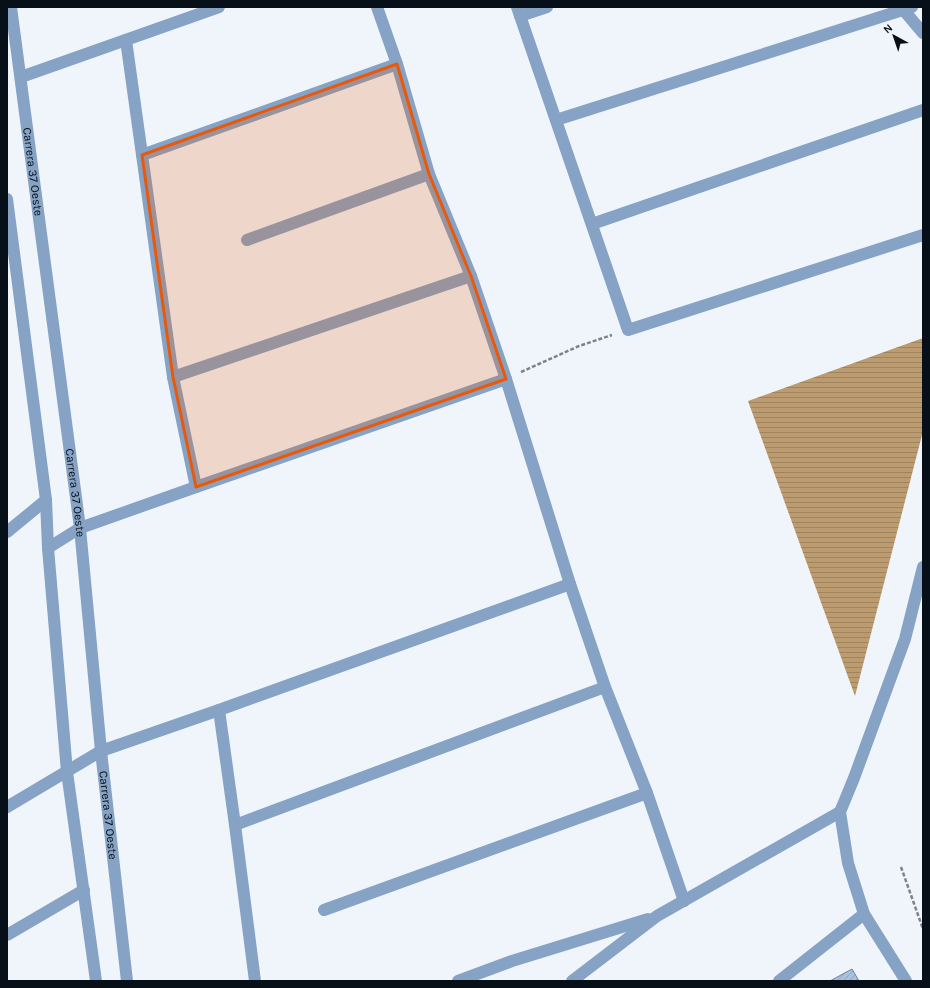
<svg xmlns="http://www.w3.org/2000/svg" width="930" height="988" viewBox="0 0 930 988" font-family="Karla,sans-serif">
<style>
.water{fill:url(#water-rules)}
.building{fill:url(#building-hatch);stroke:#6b829d}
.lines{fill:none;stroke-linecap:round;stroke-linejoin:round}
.path{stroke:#7c838b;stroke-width:2.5;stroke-dasharray:4 2;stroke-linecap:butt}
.street{stroke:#86a2c4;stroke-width:12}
.marked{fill:#e8590c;fill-opacity:0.2;stroke:#e8590c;stroke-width:3;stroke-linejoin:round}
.labels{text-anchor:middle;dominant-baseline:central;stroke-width:4;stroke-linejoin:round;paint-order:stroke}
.street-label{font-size:12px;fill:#070f19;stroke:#f0f5fb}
</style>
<defs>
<pattern id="water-rules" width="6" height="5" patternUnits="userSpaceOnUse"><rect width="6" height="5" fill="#bb9b6f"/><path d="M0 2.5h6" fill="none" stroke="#9f8460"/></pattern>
<pattern id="building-hatch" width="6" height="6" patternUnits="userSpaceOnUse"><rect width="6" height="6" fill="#aac2df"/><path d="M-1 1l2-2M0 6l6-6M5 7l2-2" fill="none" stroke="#91a6bf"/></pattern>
</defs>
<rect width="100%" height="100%" fill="#f0f5fb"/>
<path class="water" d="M923,338v93l-68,265 -107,-295z"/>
<path class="building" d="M852,969l7,12h-29z"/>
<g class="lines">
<g class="path">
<path d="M521,372l58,-26 33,-11"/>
<path d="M901,867l22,62"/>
</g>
<g class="street">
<path id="s1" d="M11,7l69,521 21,223 26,230"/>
<path d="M377,7l20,57 32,110 42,102 35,103 64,205 35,103 42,106 37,108"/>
<path d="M517,7l111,323 295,-95"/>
<path d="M901,7l22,26"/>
<path d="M520,16l27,-9"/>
<path d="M126,40l47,337 23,110"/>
<path d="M21,77l198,-70"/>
<path d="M556,120l356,-113"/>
<path d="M142,155l255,-91"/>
<path d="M7,199l39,301 2,48 19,224 29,209"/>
<path d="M592,224l331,-114"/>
<path d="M247,240l182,-66"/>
<path d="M173,377l298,-101"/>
<path d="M7,532l39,-32"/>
<path d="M48,548l32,-20 116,-41 310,-108"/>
<path d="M219,710l16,115 20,156"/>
<path d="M7,807l94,-56 118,-41 351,-126"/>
<path d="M235,825l370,-138"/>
<path d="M324,910l323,-117"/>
<path d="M7,935l77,-45"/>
<path d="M458,981l54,-20 136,-42"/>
<path d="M572,981l85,-65 183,-104"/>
<path d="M779,981l85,-67"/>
<path d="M906,981l-42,-67 -16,-51 -8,-51 14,-34 51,-139 18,-72"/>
</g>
</g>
<path class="marked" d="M397,64l32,110 42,102 35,103 -310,108 -23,-110 -31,-222z"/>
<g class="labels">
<g class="street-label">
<text stroke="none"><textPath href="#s1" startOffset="166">Carrera 37 Oeste</textPath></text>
<text stroke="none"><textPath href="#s1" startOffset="490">Carrera 37 Oeste</textPath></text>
<text stroke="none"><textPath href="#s1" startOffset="814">Carrera 37 Oeste</textPath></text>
</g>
</g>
<rect width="930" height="988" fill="none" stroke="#070f19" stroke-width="16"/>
<g transform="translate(894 36) rotate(320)" stroke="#f0f5fb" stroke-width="3" paint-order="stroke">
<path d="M0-3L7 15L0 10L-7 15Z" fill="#070f19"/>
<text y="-6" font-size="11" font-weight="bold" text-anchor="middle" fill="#070f19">N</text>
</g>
</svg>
